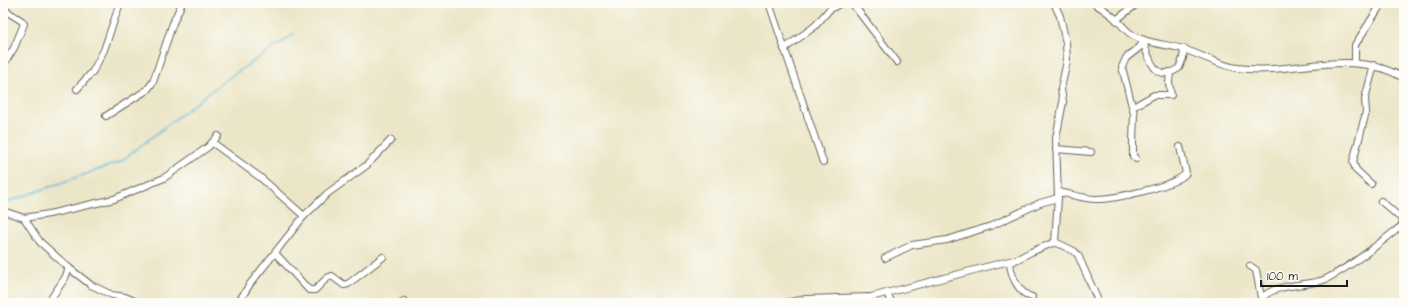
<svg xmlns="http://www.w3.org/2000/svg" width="1407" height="306" viewBox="0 0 1407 306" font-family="'Architects Daughter',sans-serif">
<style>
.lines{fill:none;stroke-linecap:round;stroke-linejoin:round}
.stream{stroke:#61b9de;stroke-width:1.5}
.minor-casing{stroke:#656358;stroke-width:8}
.minor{stroke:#fff;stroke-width:6}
</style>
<rect width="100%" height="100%" fill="#fdfcf7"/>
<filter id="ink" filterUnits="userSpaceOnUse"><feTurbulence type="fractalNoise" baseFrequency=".025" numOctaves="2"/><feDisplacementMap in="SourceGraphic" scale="8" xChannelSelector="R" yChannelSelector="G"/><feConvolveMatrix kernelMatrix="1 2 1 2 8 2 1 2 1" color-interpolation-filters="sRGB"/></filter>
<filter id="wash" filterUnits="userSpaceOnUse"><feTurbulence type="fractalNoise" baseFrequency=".012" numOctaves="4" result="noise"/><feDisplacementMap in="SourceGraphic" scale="16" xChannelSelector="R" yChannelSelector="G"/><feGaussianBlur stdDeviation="0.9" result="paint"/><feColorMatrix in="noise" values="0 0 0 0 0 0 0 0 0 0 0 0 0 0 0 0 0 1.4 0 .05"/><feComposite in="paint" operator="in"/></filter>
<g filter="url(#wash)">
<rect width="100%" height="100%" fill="#ece6c8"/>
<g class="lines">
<path class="stream" d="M3,206l7,-5 110,-39 104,-81 70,-47"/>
</g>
</g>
<g filter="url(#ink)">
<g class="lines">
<g class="minor-casing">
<g id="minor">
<path d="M769,3l54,159"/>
<path d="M852,3l45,59"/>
<path d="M1054,3l6,13 6,27 1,18 -6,28 2,13 -7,36 2,60 -3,44"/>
<path d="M1094,3c8,5 15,10 22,16 5,5 9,11 15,15 15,10 35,10 52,15 19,6 35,16 54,19 57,8 113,-22 167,10"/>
<path d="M3,9l19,12 2,3 -10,24 -11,17"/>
<path d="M1116,20l22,-17"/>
<path d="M1143,41c6,18 12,43 36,27l4,-10 1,-9"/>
<path d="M784,49l31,-23 14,-16 12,-7"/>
<path d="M1355,63v-18l27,-42"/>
<path d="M77,89l16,-18 11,-21 16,-47"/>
<path d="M1133,107l21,-12h17l-2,-12 1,-11"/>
<path d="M106,116l41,-26 6,-8 20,-59 9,-20"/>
<path d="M213,143l48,35 43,38"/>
<path d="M1056,149l35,3"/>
<path d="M1136,159l-3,-3v-15l1,-27 -12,-47 4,-9 14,-11 3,-6"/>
<path d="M1371,184l-15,-14 -3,-8 13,-50 -1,-13 9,-34"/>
<path d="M1058,192c12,2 24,6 36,7 17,1 83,-13 92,-26l-6,-26"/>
<path d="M1381,201l23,20"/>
<path d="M3,211l21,7 25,-4 65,-15 50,-21 44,-31 10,-11"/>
<path d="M24,218l16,24 29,26 22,17 21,10 13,2 14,6"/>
<path d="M276,254l33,36h6l12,-12 5,-2 12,9 4,-1 35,-27"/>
<path d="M885,258l27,-13 35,-5 44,-14 49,-23 18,-5"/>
<path d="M1250,266l6,4 6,33"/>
<path d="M887,293l5,10"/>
<path d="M1032,297c-13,-3 -21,-21 -22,-34l21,-11 24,-10 19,9 4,4 21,48"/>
<path d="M1262,298c15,-16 46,-11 64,-19 26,-13 55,-37 78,-55"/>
<path d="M48,303l17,-25 4,-10"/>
<path d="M238,303l12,-19 54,-68 24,-23 39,-28 24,-25"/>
<path d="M402,303l2,-2"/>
<path d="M785,303l21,-4 65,-2 142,-37"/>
</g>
</g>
<use href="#minor" class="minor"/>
</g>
</g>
<rect width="1407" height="306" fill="none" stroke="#fdfcf7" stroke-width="16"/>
<path d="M1261 280v6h86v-6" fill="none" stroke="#1c1c1c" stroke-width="2"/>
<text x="1267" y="280" font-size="12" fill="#1c1c1c" stroke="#fdfcf7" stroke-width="3" paint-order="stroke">100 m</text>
</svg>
